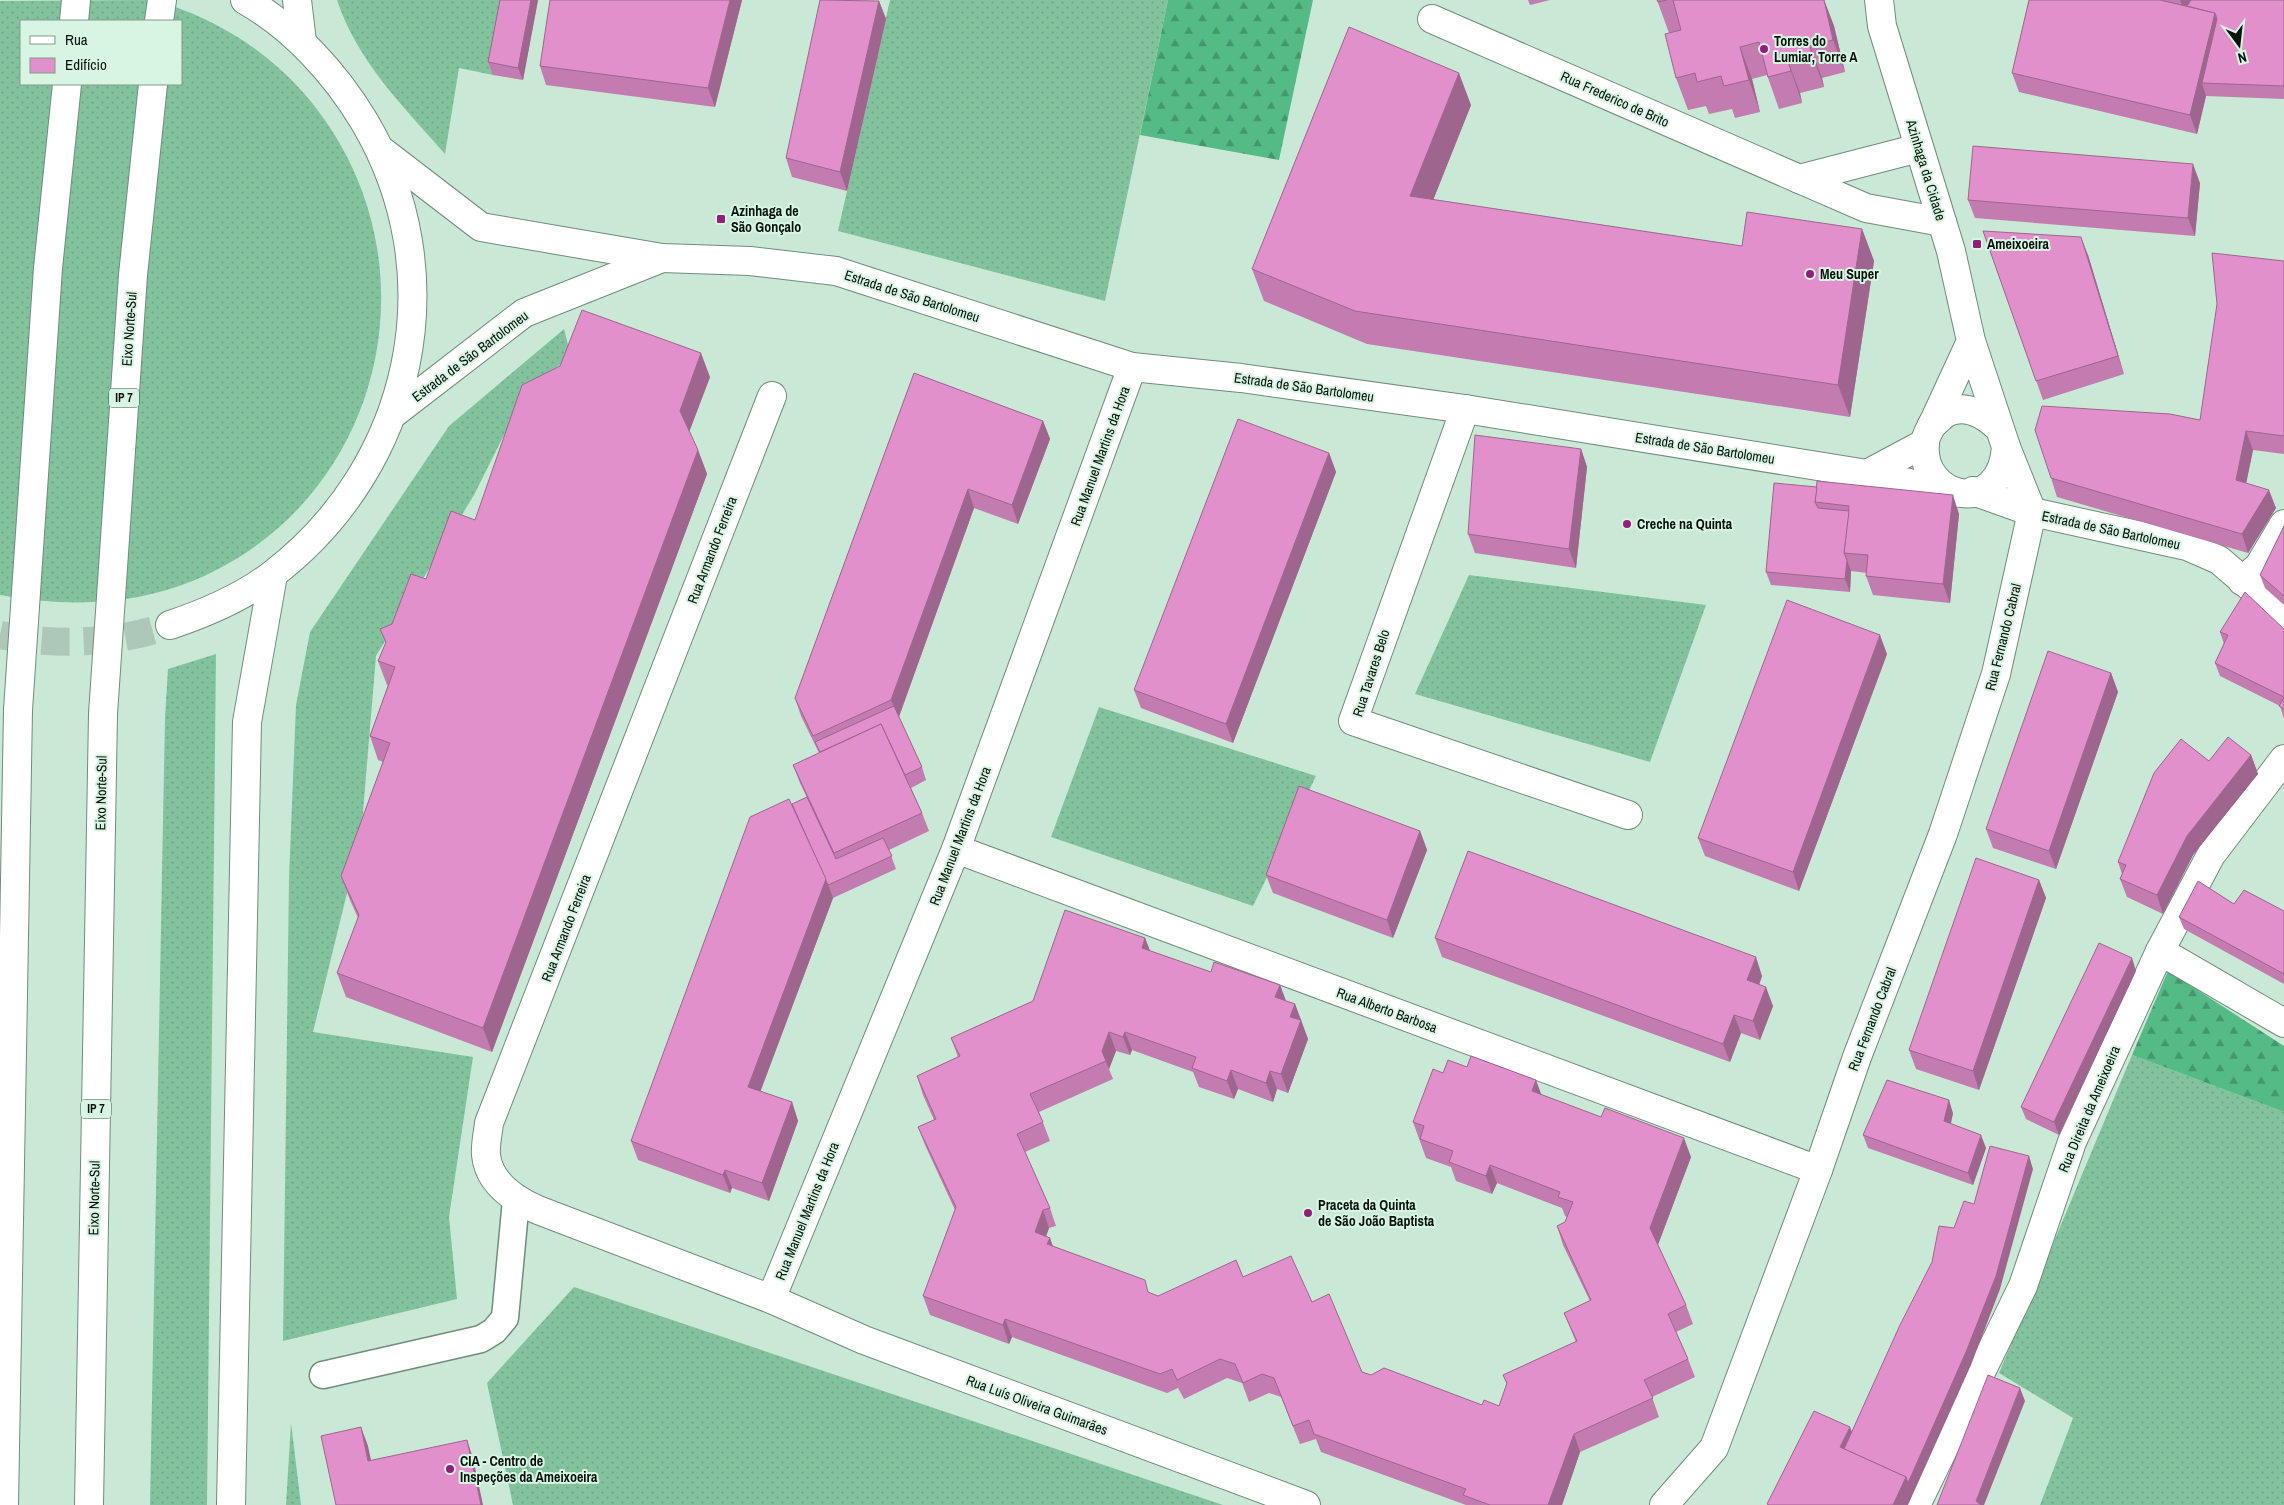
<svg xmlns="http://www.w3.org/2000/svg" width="2284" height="1505" viewBox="0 0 2284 1505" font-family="'Archivo Narrow',sans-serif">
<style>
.grass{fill:url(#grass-dots);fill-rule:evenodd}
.forest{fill:url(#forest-firs)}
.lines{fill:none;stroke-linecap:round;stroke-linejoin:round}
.secondary-tunnel{stroke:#adc8b8;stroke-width:28;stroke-dasharray:28 14;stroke-linecap:butt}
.lane-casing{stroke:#718c7b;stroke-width:29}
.street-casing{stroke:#718c7b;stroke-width:30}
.secondary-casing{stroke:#718c7b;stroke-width:30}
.highway-casing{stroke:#718c7b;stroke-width:30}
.lane{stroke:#fff;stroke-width:26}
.street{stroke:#fff;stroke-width:28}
.secondary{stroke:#fff;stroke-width:28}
.highway{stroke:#fff;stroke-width:28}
.highway-bridge-casing{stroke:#718c7b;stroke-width:30;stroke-linecap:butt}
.highway-bridge{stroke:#fff;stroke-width:28}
.wall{fill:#c27caf}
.shaded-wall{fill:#9e658e}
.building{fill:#e290cb;stroke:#9e658e}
.poi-dot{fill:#931d7b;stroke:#d8f5e3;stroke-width:2}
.labels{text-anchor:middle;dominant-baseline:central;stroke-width:4;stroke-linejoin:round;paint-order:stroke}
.shield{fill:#d8f5e3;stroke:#46564c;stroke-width:1}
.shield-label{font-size:12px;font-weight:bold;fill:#08120c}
.poi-label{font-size:14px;font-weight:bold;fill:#08120c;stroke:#d8f5e3;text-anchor:start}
.street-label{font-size:14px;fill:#08120c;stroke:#d8f5e3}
</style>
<defs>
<pattern id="grass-dots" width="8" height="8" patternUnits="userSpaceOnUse" patternTransform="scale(1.25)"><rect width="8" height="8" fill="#82c39e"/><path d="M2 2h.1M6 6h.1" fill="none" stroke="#6fa687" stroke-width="1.8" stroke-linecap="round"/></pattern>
<pattern id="forest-firs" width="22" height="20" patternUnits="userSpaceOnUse" patternTransform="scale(1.25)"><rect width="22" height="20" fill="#55bb86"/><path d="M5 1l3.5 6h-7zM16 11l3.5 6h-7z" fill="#44976c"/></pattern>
</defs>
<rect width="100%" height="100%" fill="#cae8d6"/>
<g class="grass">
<path d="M150,0c57,13 112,47 151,90 141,157 90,407 -106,490 -63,26 -129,27 -195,15v-594zM21,21h160v63h-160z"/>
<path d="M337,0h170l-14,75 -34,-7 -14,86c-42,-48 -88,-93 -108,-154z"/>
<path d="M890,0h278l-63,301 -267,-70z"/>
<path d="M564,329l7,27 -45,35 -52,104 -98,161 -15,180 -48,196 160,25 -24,160 8,82 -174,42 6,-463 7,-173 14,-73 139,-206z"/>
<path d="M1469,575l237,30 -56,157 -235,-68z"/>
<path d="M216,654l-9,851h-57l15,-788 3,-48z"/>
<path d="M1099,707l217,69 -63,130 -202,-69z"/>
<path d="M2132,1055l152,57v393h-244l33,-87 -74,-45z"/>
<path d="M574,1287l649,218h-710l-26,-122z"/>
<path d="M291,1423l10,82h-15z"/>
</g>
<g class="forest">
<path d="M1168,0h145l-34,160 -139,-25z"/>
<path d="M2168,971l116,75v66l-152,-57z"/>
</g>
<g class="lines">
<path class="secondary-tunnel" d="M0,635c55,11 117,9 170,-10"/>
<g class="lane-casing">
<path id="lane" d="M323,1375l158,-36 13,-8 11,-13 11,-118"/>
</g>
<g class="street-casing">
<g id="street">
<path d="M1432,19l434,189 76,14"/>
<path d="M1799,179l120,-31"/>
<path d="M772,396l-283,727c-1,10 -4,22 -3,32 3,28 29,45 52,55l233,89 93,41 442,165"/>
<path d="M1465,409l-112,312 275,94"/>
<path d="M2006,447l26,65"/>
<path d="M1973,491l59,21 155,34 32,14 65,56"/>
<path d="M2242,581l17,-15 25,-42"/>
<path d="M956,849l862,321"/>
<path d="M2160,951l124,72"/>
<path d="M771,1299l185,-450 176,-482"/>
<path d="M1664,1505l50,-57 104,-278 39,-113 86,-223 53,-160 36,-162"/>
<path d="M1916,1505l107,-219 49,-144 88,-191 51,-96 73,-96"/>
</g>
</g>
<g class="secondary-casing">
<g id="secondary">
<path d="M1879,0l3,26 69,225 20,90 35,106c-5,72 -87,52 -81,-4 0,-7 7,-17 10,-24 12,-26 24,-52 36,-78"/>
<path d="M382,151l99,76 181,31 88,3 86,10 296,96 109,11 224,31 402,65 88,19"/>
<path d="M393,414l131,-101 138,-55"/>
<path d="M1932,425c5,-4 10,-10 16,-13 18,-8 37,3 50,15"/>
<path d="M1867,474l58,-31"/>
<path d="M170,625c36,-12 72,-27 103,-51 141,-108 182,-300 91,-453 -29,-48 -70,-93 -119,-121"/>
</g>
</g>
<g class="highway-casing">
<g id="highway">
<path d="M297,0l5,42"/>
<path d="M74,21l2,-21"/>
<path d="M159,21l3,-21"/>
<path d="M4,1505l14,-795"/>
<path d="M89,1505l14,-791"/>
<path d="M231,1505l16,-783 26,-147"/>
</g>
</g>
<use href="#lane" class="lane"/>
<use href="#street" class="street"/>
<use href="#secondary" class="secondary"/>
<use href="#highway" class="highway"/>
<g class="highway-bridge-casing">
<g id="highway-bridge">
<path d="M18,710l30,-442 19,-184"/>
<path d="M103,714l30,-439 20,-191"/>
</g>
</g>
<use href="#highway-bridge" class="highway-bridge"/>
</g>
<g class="wall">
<path d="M500,0h38l-15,80 -30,-5 -5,-13z"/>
<path d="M742,0l-27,107 -169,-22 -6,-19z"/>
<path d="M1528,0h22l-20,5z"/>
<path d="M1657,0h167l10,26 11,46 -23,6 2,9 -24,6 2,10 -23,6 -12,-34 -15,4 8,33 -25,6 -3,-9 -23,5 -3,-8 -18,4 -12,-32 -7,-45z"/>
<path d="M2029,0h255v99l-78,-3 -9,38 -178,-42 -7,-19z"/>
<path d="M879,1l7,18 -39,172 -55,-14 -6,-19z"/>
<path d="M1471,105l-38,95 309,46 120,-17 12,32 -24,156 -483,-73 -103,-43 -12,-32z"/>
<path d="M2200,183l-5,53 -220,-18 -7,-18z"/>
<path d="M1983,231l105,24 36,119 -81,26z"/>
<path d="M2284,261v193l-31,-4 -7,33 30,25 -28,45 -191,-56 -6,-19 149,-58z"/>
<path d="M914,373l129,48 7,18 -32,85 -44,-16 -75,209 23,50 4,13 -15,8 11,25 7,18 -40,19 7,19 -63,29 -73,193 32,11 6,19 -29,80 -37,-13 -2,5 -92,-33 -7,-19 161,-337 15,-6 -7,-15 -7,-18 26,-12 -18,-37 -6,-18z"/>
<path d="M710,377l-21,55 9,18 9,24 -215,578 -146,-55 -9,-24 21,-55 -8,-18 -9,-24 42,-114 -5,-2 -8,-24 18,-51h-1l-9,-24 8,-18 -6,-14 12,-5 34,-45z"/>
<path d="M1581,449l6,18 -11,101 -101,-15 -7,-19z"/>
<path d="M1329,453l7,19 -103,271 -92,-35 -7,-18z"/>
<path d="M1774,483l185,31 -9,89 -77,-8 -7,-19 1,-3 -16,-2 -1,21 -79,-7 -5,-13z"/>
<path d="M2284,526v79l-19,-17 -5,-13z"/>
<path d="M2284,629v90l-4,-13 -60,-30 -5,-13 9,-19 -4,-12z"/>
<path d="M1887,654l-88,237 -94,-35 -7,-18z"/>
<path d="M2111,673l7,19 -62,177 -63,-21 -7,-19z"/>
<path d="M2251,755l7,19 -65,81 -30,59 -36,-17 -7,-18 2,-5 -4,-12 91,-101z"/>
<path d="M1420,831l7,19 -34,88 -120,-45 -7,-18z"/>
<path d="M2039,880l7,18 -67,192 -63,-21 -7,-19z"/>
<path d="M2234,904l50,7v73l-100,-55 -5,-12z"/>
<path d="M1145,938l5,13 61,21 69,13 6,16 9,3 13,35 -20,54 -11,-4 -4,13 -35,-13 -4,10 -35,-12 -6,-15 -61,-22 -2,5 -14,-4 -7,18 4,10 -74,33 11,29 -25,11 25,56 6,18 -7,2 -3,8 4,2 3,9 96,46 9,3 85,-19 69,25 50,70 9,3 111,30 17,1 8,-21 -4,-10 73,-33 -12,-29 26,-12 -27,-56 -6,-19 8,-4 2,-5 -2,-1 -3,-8 -65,-25 -5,11 -36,-13 -5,-14 -25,-9 -13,-36 30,-49 99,22 149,62 -33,88 28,60 7,19 -17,8 12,27 7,18 -43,20 7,20 -79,35 -18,53h-96l-145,-53 -5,-13 -16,5 -19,-47 -12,-4 -20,9 -7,-19 -15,-5 -43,21 -6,-11 -11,5 -155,-56 -3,7 -79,-29 -7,-19 32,-86 -30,-65 -7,-18 16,-7 -11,-25 -6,-19 41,-19 -7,-19 82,-37z"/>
<path d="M1435,938l327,38 -3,9 14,21 -13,34 -19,-7 -11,29 -288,-105z"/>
<path d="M2136,971l-77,164 -33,-16 -5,-12z"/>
<path d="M1953,1113l-2,11 35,24 -13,37 -105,-37 -5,-13z"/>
</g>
<g class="shaded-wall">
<path d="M531,0h7l-15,80 -5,-12z"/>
<path d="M730,0h12l-27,107 -7,-19z"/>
<path d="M1824,0l10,26 11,46 -12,-32z"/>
<path d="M2180,0h23l-15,24z"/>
<path d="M879,1l7,18 -39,172 -7,-19z"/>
<path d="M2215,13l6,19 -19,51 4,13 -9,38 -7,-19z"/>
<path d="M1810,46l12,32 2,9 -12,-32z"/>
<path d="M1740,47l12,32 8,33 -11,-32z"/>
<path d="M1788,61l12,32 2,10 -11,-32z"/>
<path d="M1459,73l12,32 -49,123 -12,-32z"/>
<path d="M2193,164l7,19 -5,53 -7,-18z"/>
<path d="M1862,229l12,32 -24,156 -12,-32z"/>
<path d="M2081,237l7,18 36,119 -6,-18z"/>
<path d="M701,353l9,24 -22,58 -8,-24z"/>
<path d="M1043,421l7,18 -32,85 -6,-19z"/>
<path d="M2246,431l7,19 -10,49 -7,-19z"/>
<path d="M1581,449l6,18 -11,101 -7,-19z"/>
<path d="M698,450l9,24 -215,578 -9,-24z"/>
<path d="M1329,453l7,19 -103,271 -7,-19z"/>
<path d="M968,489l6,19 -76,211 -7,-19z"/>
<path d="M2269,490l7,18 -28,45 -6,-19z"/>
<path d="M1953,495l6,19 -9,89 -7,-19z"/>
<path d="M1847,560l4,11 -1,21 -5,-13z"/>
<path d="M1880,635l7,19 -88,237 -6,-19z"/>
<path d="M2111,673l7,19 -62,177 -7,-18z"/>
<path d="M2251,755l7,19 -65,81 -30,59 -6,-19 30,-59z"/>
<path d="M1420,831l7,19 -34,88 -6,-18z"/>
<path d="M826,879l7,19 -78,208 -7,-19z"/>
<path d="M2039,880l7,18 -67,192 -6,-19z"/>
<path d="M1145,938l7,18 -10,-8z"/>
<path d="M1756,957l6,19 -8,23 -7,-19z"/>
<path d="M2132,958l4,13 -77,164 -5,-13z"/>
<path d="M1280,985l7,19 -12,-7z"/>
<path d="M1766,987l7,19 -13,34 -7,-19z"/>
<path d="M1295,1004l13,35 -20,54 -7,-19 9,-57z"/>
<path d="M1734,1015l7,18 -11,29 -7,-18z"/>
<path d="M1109,1032l7,19 -7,18 -7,-18z"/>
<path d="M1125,1032l7,18 -2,5 -7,-18z"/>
<path d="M1231,1070l7,19 -4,10 -7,-18z"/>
<path d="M1270,1071l7,18 -4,13 -7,-19z"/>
<path d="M1536,1080l7,19 -11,-8z"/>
<path d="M1949,1100l4,13 -5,21 -4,-13z"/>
<path d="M792,1102l6,19 -29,80 -7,-18z"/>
<path d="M1981,1135l5,13 -13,37 -5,-12z"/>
<path d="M1684,1138l7,19 -34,90 -7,-19z"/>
<path d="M2029,1156l4,13 -33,120 -29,76 -63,140h-15z"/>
<path d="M1490,1165l7,18 -5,11 -6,-18z"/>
<path d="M725,1170l7,18 -2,5 -7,-18z"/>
<path d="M1043,1210l6,18 -8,23 -6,-19z"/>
<path d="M1050,1238l6,18 -9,-12z"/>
<path d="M1005,1319l7,18 -3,7 -6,-19z"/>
<path d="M2020,1388l5,13 -41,104h-6l-2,-4z"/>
<path d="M361,1427l7,19 7,33 -7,-18z"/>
<path d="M1850,1427l7,19 -6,11 -11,-10z"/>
<path d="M1574,1434l6,18 -18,53h-14z"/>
<path d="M467,1440l6,18 10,47h-2z"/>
</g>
<g class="building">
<path d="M500,0h31l-13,68 -30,-6z"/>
<path d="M550,0h180l-22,88 -168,-22z"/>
<path d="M820,0l59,1 -39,171 -54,-14z"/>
<path d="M1657,0h10l-9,2z"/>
<path d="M1673,0h151l9,40 -23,6 2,9 -24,6 3,10 -23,6 -9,-35 -19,5 9,33 -25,6 -3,-10 -24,6 -2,-9 -19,5 -11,-44 16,-4z"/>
<path d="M2029,0h131l55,13 -25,102 -178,-42z"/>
<path d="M2191,0h93v86l-82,-3 15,-64 -2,-6 -28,-7z"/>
<path d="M1349,27l110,46 -49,123 332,50 5,-34 115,17 -24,156 -483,-74 -103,-42z"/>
<path d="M1973,146l220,18 -5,54 -220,-18z"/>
<path d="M1983,231l98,6 37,119 -82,25z"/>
<path d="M2212,253l72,8v175l-38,-5 -10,49 33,10 -27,44 -191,-56 -16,-48 7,-24 128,8 30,6 17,-116z"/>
<path d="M582,310l119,43 -21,58 18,39 -215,578 -146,-55 22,-58 -18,-39 49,-133 -20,-7 25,-69 -17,-6 8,-19 -6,-13 12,-5 19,-50 15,5 25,-68 24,9 47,-135 38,-19z"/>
<path d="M914,373l129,48 -31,84 -44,-16 -77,211 -78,36 -18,-38z"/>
<path d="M1238,419l91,34 -103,271 -92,-34z"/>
<path d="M1475,435l106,14 -12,100 -101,-15z"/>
<path d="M1817,481l136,14 -10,89 -77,-8 2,-21 -24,-2 5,-47 -34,-4z"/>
<path d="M1774,483l43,4 -2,15 3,6 31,3 -5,42 3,7 -2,19 -79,-7z"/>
<path d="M2284,526v70l-24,-21z"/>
<path d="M2245,592l39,37v68l-69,-34 13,-28 -8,-3z"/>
<path d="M1787,600l93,35 -87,237 -95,-34z"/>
<path d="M2048,651l63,22 -62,178 -63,-22z"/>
<path d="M2284,698v11l-5,-3z"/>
<path d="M894,706l28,61 -17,8 -24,-51 -61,28 -5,-10z"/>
<path d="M881,724l41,89 -88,40 -41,-88z"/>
<path d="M2228,737l23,18 -64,81 -30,59 -37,-16 6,-14 -8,-3 36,-89 27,-34 28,22z"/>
<path d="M1299,786l121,45 -33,89 -121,-45z"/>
<path d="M807,797l29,62 47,-21 9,18 -64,29 -36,-81z"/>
<path d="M789,799l37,80 -78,208 44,15 -30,81 -37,-13 -2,5 -92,-34 119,-324z"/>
<path d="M1468,851l288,106 -9,23 19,7 -13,34 -19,-6 -11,29 -288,-106z"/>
<path d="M1976,858l63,22 -66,191 -64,-21z"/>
<path d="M2198,881l36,23 10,-14 40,21v63l-105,-57z"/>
<path d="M1065,910l80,28 -3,10 69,24 3,-10 66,23 -5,12 20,7 -5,13 11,3 -20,54 -11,-3 -4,12 -35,-13 -4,11 -35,-13 4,-11 -71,-25 -2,5 -14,-5 -7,19 4,10 -76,33 13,28 -26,12 33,74 -7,2 -8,22 15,6 -3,6 98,36 3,12 10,4 78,-36 7,17 48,-21 21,46 17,-8 33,78 9,3 13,-7 98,37 2,-5 15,6 8,-23 -4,-8 74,-34 -13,-28 27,-13 -34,-74 8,-4 8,-20 -15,-5 2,-5 -70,-27 -4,11 -37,-14 4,-11 -33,-12 4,-13 -11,-4 20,-53 10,4 5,-13 19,7 4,-11 65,24 -4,11 69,26 4,-9 79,30 -34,90 36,77 -18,9 20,45 -44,21 9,18 -79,36 -26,71h-58l-27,-10 3,-6 -152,-55 -5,-14 -16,6 -19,-48 -12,-4 -19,9 -8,-19 -15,-5 -43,21 -5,-11 -12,5 -155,-55 -2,6 -80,-29 33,-89 -38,-80 18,-8 -19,-43 43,-20 -9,-18 82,-37z"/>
<path d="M2099,943l33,15 -78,164 -33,-15z"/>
<path d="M1887,1080l62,20 -5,21 37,14 -13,38 -105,-38z"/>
<path d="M1990,1146l39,10 -33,120 -30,76 -58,131 -2,-6 -62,-28 56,-124 32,-63 7,-36 15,2 10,-27 10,3z"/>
<path d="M1988,1375l32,13 -44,113 5,4h-44z"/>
<path d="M1814,1411l36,16 -10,20 66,30 -13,28h-124l-2,-1z"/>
<path d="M361,1427l7,34 99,-21 14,65h-145l-15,-69z"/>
</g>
<g class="poi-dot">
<circle cx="1764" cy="49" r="5"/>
<rect x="716" y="214" width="10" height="10" rx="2.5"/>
<rect x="1972" y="239" width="10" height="10" rx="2.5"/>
<circle cx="1810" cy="274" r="5"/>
<circle cx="1627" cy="524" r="5"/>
<circle cx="1308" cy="1213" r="5"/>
<circle cx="450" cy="1469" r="5"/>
</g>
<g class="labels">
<g class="shield">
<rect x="109" y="388.5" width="30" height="19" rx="4"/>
<rect x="81" y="1099.5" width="30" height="19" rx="4"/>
</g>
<g class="shield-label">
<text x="124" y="398">IP 7</text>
<text x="96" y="1109">IP 7</text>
</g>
<g class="poi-label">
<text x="1774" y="41">Torres do<tspan x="1774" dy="16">Lumiar, Torre A</tspan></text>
<text x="731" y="211">Azinhaga de<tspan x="731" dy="16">São Gonçalo</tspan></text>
<text x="1987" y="244">Ameixoeira</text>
<text x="1820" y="274">Meu Super</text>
<text x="1637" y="524">Creche na Quinta</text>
<text x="1318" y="1205">Praceta da Quinta<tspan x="1318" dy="16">de São João Baptista</tspan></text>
<text x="460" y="1461">CIA - Centro de<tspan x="460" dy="16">Inspeções da Ameixoeira</tspan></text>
</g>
<g class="street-label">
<text transform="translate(1615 99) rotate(24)">Rua Frederico de Brito</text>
<text transform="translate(1926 170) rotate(73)">Azinhaga da Cidade</text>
<text transform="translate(912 296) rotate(18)">Estrada de São Bartolomeu</text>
<text transform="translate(129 329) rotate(-86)">Eixo Norte-Sul</text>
<text transform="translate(470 356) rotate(-37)">Estrada de São Bartolomeu</text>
<text transform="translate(1304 387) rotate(8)">Estrada de São Bartolomeu</text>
<text transform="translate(1705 448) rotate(9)">Estrada de São Bartolomeu</text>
<text transform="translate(1100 456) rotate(-70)">Rua Manuel Martins da Hora</text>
<text transform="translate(2111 530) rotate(12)">Estrada de São Bartolomeu</text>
<text transform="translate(712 550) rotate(-69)">Rua Armando Ferreira</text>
<text transform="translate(2003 637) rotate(-76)">Rua Fernando Cabral</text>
<text transform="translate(1371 673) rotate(-72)">Rua Tavares Belo</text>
<text transform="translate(101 793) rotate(-89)">Eixo Norte-Sul</text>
<text transform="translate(960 836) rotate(-69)">Rua Manuel Martins da Hora</text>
<text transform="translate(566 928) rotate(-69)">Rua Armando Ferreira</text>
<text transform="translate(1387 1010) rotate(20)">Rua Alberto Barbosa</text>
<text transform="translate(1872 1019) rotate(-69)">Rua Fernando Cabral</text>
<text transform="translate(2089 1109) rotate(-67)">Rua Direita da Ameixoeira</text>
<text transform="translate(94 1198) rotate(-89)">Eixo Norte-Sul</text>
<text transform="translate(807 1211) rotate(-68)">Rua Manuel Martins da Hora</text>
<text transform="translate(1037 1405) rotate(20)">Rua Luís Oliveira Guimarães</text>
</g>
</g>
<rect x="20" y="20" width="162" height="65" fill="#d8f5e3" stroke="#859a8d"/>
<rect x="30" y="36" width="25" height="8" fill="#ffffff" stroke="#859a8d"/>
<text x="65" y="45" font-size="15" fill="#08120c">Rua</text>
<rect x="30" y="58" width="25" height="15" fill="#e290cb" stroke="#859a8d"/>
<text x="65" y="70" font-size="15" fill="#08120c">Edifício</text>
<g transform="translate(2239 45) rotate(165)" stroke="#d8f5e3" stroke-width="4" paint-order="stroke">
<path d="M0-4L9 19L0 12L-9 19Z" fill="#08120c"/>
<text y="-8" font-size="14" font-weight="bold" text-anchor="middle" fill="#08120c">N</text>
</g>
</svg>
